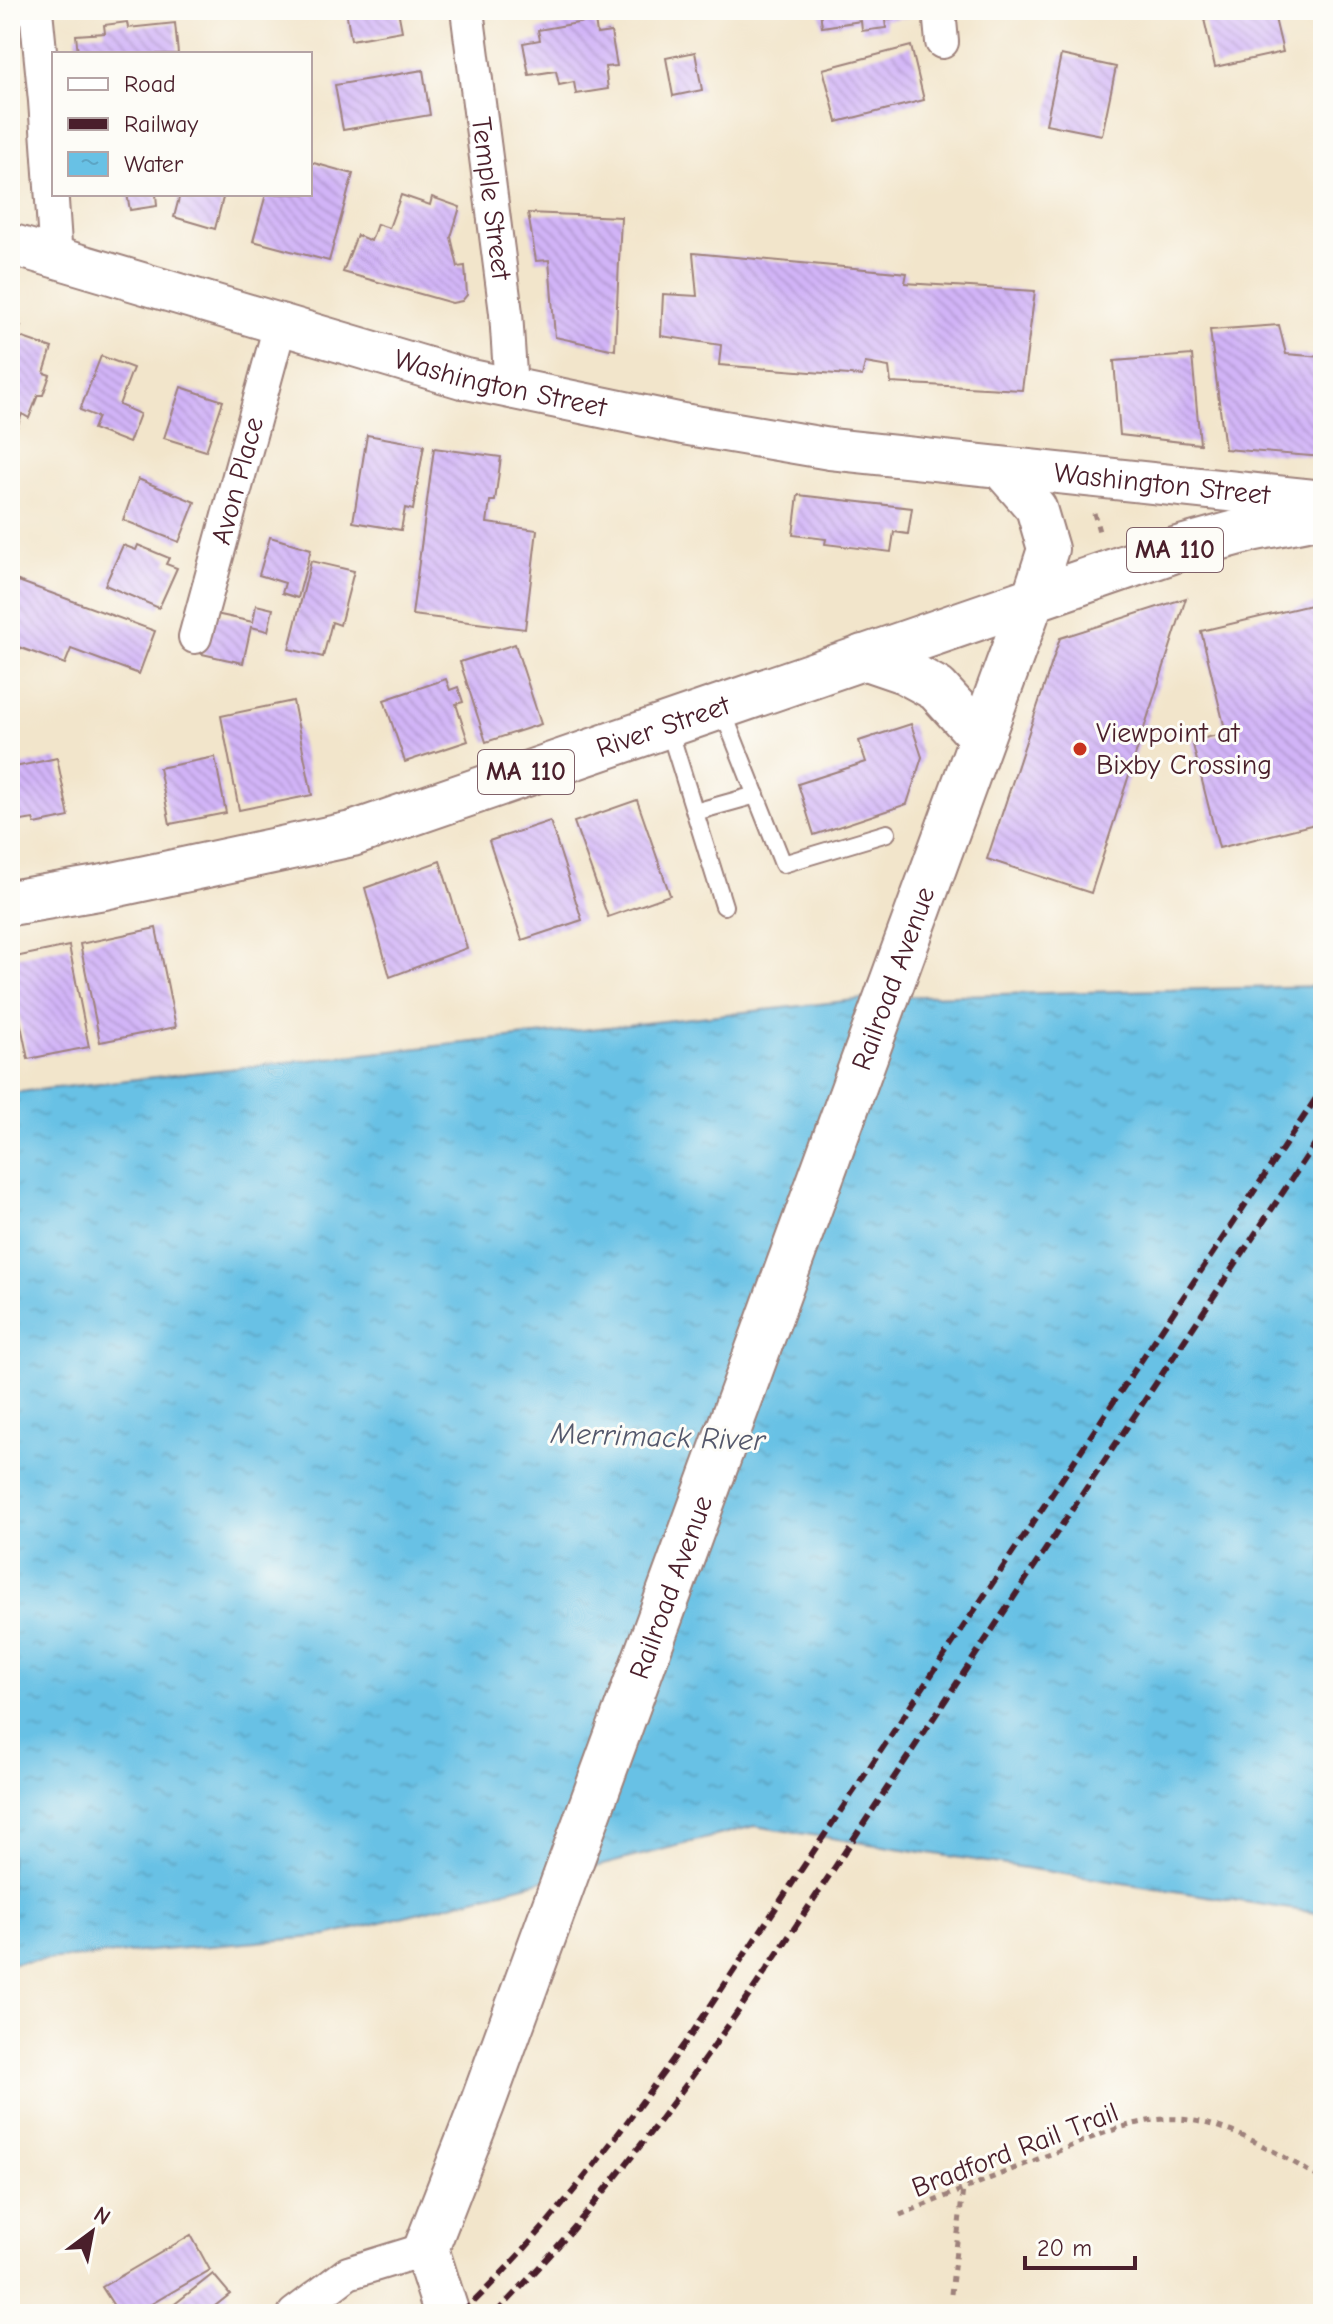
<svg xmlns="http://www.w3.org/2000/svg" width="1333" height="2324" viewBox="0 0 1333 2324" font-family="'Comic Neue',sans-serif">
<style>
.water{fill:url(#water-ripples);stroke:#597088;stroke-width:2}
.building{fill:url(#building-back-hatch)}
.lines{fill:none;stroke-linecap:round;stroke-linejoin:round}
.service-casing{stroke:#9e827b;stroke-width:20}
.minor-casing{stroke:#9e827b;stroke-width:36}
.tertiary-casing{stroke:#9e827b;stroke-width:44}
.secondary-casing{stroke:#9e827b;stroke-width:48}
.primary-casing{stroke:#9e827b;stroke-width:48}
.path{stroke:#9e827b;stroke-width:5;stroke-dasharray:6 6;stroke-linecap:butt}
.service{stroke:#fff;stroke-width:16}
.minor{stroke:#fff;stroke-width:32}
.tertiary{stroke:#fff;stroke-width:40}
.secondary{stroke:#fff;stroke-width:44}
.primary{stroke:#fff;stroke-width:44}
.rail{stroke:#4a1f2b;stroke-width:6;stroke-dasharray:12 6;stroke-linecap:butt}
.poi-dot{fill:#c8321e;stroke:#fdfcf7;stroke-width:3}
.labels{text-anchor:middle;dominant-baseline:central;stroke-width:6;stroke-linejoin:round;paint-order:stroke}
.shield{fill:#fdfcf7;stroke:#806168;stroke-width:2}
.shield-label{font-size:26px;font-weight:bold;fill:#4a1f2b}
.street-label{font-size:28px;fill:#4a1f2b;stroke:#fdfcf7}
.poi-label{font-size:28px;fill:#4a1f2b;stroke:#fdfcf7;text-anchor:start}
.water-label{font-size:30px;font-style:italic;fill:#54586c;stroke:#fdfcf7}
</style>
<defs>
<pattern id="water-ripples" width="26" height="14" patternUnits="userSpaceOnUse" patternTransform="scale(2)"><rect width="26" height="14" fill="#68c1e5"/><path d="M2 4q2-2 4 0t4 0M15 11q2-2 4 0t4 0" fill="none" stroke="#5ca5c5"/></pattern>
<pattern id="building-back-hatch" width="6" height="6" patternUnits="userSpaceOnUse" patternTransform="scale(2)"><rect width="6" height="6" fill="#d1b4f7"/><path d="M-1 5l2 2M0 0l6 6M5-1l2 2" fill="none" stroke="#b59ad4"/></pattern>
</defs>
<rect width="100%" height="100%" fill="#fdfcf7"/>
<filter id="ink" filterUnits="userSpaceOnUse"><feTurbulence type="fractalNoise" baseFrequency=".0125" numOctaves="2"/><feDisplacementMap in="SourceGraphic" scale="16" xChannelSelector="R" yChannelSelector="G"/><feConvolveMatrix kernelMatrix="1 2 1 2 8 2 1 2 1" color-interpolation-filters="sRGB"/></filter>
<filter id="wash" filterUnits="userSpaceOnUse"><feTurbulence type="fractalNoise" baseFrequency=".006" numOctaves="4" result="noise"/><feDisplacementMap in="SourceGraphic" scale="32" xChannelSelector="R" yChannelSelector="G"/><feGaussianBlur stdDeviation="1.8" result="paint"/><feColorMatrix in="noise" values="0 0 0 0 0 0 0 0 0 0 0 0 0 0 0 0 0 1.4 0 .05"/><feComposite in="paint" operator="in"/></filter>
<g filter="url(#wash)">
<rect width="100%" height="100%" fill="#f2e5cb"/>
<path class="water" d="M1323,986v928l-569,-88 -427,110 -317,27v-870l872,-96z"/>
<g id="blocks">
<g class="building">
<path d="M346,10h52l4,21 -51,9z"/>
<path d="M635,10h38v1l-37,8z"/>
<path d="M820,10h89l1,7 -25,3 1,8 -24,3 -1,-10 -39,6z"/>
<path d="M1244,10h29l10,42 -68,15 -11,-48z"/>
<path d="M595,20l2,14 14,-2 6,34 -12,1 3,22 -32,5 -2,-12 -15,3 -3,-14 -27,4 -6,-32 17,-3 -2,-10z"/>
<path d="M127,22l1,6 47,-5 3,31h-100l-2,-19 29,-2 -1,-8z"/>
<path d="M911,46l13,54 -87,22 -14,-53z"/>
<path d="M695,52l7,38 -29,6 -7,-38z"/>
<path d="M1061,55l55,12 -14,68 -56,-11z"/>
<path d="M423,70l7,45 -87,15 -8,-45z"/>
<path d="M310,162l43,12 -24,87 -76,-20 13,-47h44z"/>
<path d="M127,194h29l1,12 -27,4z"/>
<path d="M180,194h44l-9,35 -41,-12z"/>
<path d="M401,195l29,10 2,-8 28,10 -9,30 7,30 7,-1 2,29 -5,6 -10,2 -109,-31 14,-37 14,6 6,-17 12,4z"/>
<path d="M528,213l93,4 -6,133 -60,-13 -6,-77 -13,1z"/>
<path d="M693,253l214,20 -2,10 130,8 -13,99 -131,-7 -2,-16 -24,-4 -3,13 -143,-11 2,-20 -60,-9 2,-42 34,2z"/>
<path d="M10,323l11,3 -4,10 35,12 -8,25 6,2 -7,20h-5l-9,23 -7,-4 -12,32z"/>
<path d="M1279,325l7,29 37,3v100l-98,-8 -15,-119z"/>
<path d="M1192,355l8,89 -80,-9 -6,-74z"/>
<path d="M101,356l32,12 -14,37 21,9 -11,29 -36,-14 5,-12 -18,-7z"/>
<path d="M181,387l42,14 -17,50 -42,-13z"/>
<path d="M367,435l57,10 -11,65 -8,-2 -4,22 -48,-8z"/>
<path d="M434,448l67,9 -6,44h-5l-3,22 50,7 -12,99 -113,-14z"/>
<path d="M138,479l57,23 -16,40 -56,-22z"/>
<path d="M798,495l114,13 -4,26 -14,-2 -3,20 -66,-8 1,-5 -33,-4z"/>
<path d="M270,537l41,12 -13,49 -16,-5 3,-10 -26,-8z"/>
<path d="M123,545l13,5 2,-5 31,13 -3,6 11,4 -18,40 -54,-23z"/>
<path d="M311,561l43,10 -14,54 -8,-3 -9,35 -34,-8z"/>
<path d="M10,578l145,53 -16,43 -68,-25 -6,15 -55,-20z"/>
<path d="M1186,598l-95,295 -104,-34 73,-221z"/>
<path d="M1323,602v220l-104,26 -27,-107 34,-8 -25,-102z"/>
<path d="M256,605l17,4 -5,22 -17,-4 -8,36 -41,-9 9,-41 42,9z"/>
<path d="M515,644l26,80 -55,18 -26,-80z"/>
<path d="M446,679l4,11 8,-3 5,15 -7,2 12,37 -63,21 -21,-62z"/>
<path d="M293,701l19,94 -73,15 -18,-94z"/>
<path d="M911,724l11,33 -15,47 -93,31 -16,-51 68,-22 -7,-21z"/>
<path d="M215,757l11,56 -56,11 -11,-56z"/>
<path d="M57,758l12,59 -34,7 -2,-5 -23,4v-55z"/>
<path d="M637,800l33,95 -62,22 -34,-95z"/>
<path d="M550,821l32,99 -60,20 -33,-99z"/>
<path d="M440,861l27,87 -77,29 -25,-89z"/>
<path d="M156,928l20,99 -76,15 -20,-98z"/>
<path d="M69,946l20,101 -61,12 -18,-87v-14z"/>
<path d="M191,2235l19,35 -76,44h-15l-17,-27z"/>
<path d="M213,2274l17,20 -25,20h-43z"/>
</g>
</g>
</g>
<g filter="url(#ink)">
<use href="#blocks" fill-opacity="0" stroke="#9e827b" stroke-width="2"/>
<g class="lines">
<g class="service-casing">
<g id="service">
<path d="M721,707l62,157 104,-31"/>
<path d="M668,726l56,180"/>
<path d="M695,812l61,-17"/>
</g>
</g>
<g class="minor-casing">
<g id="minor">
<path d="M36,10l9,91 11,157"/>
<path id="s1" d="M467,10l39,303 5,76"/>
<path d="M939,10l3,32"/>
<path id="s2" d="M195,637l85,-312"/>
<path d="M294,2314l54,-41 78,-24"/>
</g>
</g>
<g class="tertiary-casing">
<g id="tertiary">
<path id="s3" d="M10,244l452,134 221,46 147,25 493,52"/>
<path d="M1001,468l35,40 12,41 -17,53"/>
</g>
</g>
<g class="secondary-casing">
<g id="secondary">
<path id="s4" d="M447,2314l-21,-65 56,-144 549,-1503"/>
</g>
</g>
<g class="primary-casing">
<g id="primary">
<path d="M863,657l41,14 33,18 43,47"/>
<path id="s5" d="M10,903l94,-16 248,-53 826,-285 73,-20 72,-14"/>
</g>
</g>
<g class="path">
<path d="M1094,513l6,22"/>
<path d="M900,2215c49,-20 98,-40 148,-60 37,-14 76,-33 116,-36 53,-4 116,35 159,61"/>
<path d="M951,2294l12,-105"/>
</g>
<use href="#service" class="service"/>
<use href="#minor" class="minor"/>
<use href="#tertiary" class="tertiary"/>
<use href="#secondary" class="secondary"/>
<use href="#primary" class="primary"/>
<g class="rail">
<path d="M461,2314c89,-84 160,-183 232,-282l630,-944"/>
<path d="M495,2314c154,-157 273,-346 394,-529 145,-218 289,-435 434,-653"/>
</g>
</g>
</g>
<circle class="poi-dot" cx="1080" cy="749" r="8"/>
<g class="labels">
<g class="shield">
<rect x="1127" y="528" width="96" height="44" rx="6"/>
<rect x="478" y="750" width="96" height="44" rx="6"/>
</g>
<g class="shield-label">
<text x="1175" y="550">MA 110</text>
<text x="526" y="772">MA 110</text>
</g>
<g class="street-label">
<text stroke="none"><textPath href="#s1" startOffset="190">Temple Street</textPath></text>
<text stroke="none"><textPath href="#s3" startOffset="510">Washington Street</textPath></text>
<text stroke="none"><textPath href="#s2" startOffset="162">Avon Place</textPath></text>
<text stroke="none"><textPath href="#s3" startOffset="1180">Washington Street</textPath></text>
<text stroke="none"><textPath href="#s5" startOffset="678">River Street</textPath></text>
<text stroke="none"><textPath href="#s4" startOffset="1422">Railroad Avenue</textPath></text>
<text stroke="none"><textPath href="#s4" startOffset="774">Railroad Avenue</textPath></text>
<text transform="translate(1015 2150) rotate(-21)">Bradford Rail Trail</text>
</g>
<g class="poi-label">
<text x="1096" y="733">Viewpoint at<tspan x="1096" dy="32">Bixby Crossing</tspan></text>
</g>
<g class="water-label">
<text transform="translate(658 1437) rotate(2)">Merrimack River</text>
</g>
</g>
<rect width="1333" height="2324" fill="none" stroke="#fdfcf7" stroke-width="40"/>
<rect x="52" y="52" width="260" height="144" fill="#fdfcf7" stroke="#b5a4a5" stroke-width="2"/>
<rect x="68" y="78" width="40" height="12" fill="#ffffff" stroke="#b5a4a5" stroke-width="2"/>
<text x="124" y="92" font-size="24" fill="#4a1f2b">Road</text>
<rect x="68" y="118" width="40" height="12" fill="#4a1f2b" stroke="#b5a4a5" stroke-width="2"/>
<text x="124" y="132" font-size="24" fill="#4a1f2b">Railway</text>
<rect x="68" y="152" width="40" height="24" fill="url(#water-ripples)" stroke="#b5a4a5" stroke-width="2"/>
<text x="124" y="172" font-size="24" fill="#4a1f2b">Water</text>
<g transform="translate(92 2232) rotate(32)" stroke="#fdfcf7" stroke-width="6" paint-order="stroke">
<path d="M0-6L14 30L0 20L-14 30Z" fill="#4a1f2b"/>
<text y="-12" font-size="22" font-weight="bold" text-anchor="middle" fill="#4a1f2b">N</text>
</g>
<path d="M1025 2256v12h110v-12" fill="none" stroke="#4a1f2b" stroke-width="4"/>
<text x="1037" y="2256" font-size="24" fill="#4a1f2b" stroke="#fdfcf7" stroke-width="6" paint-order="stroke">20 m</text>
</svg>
